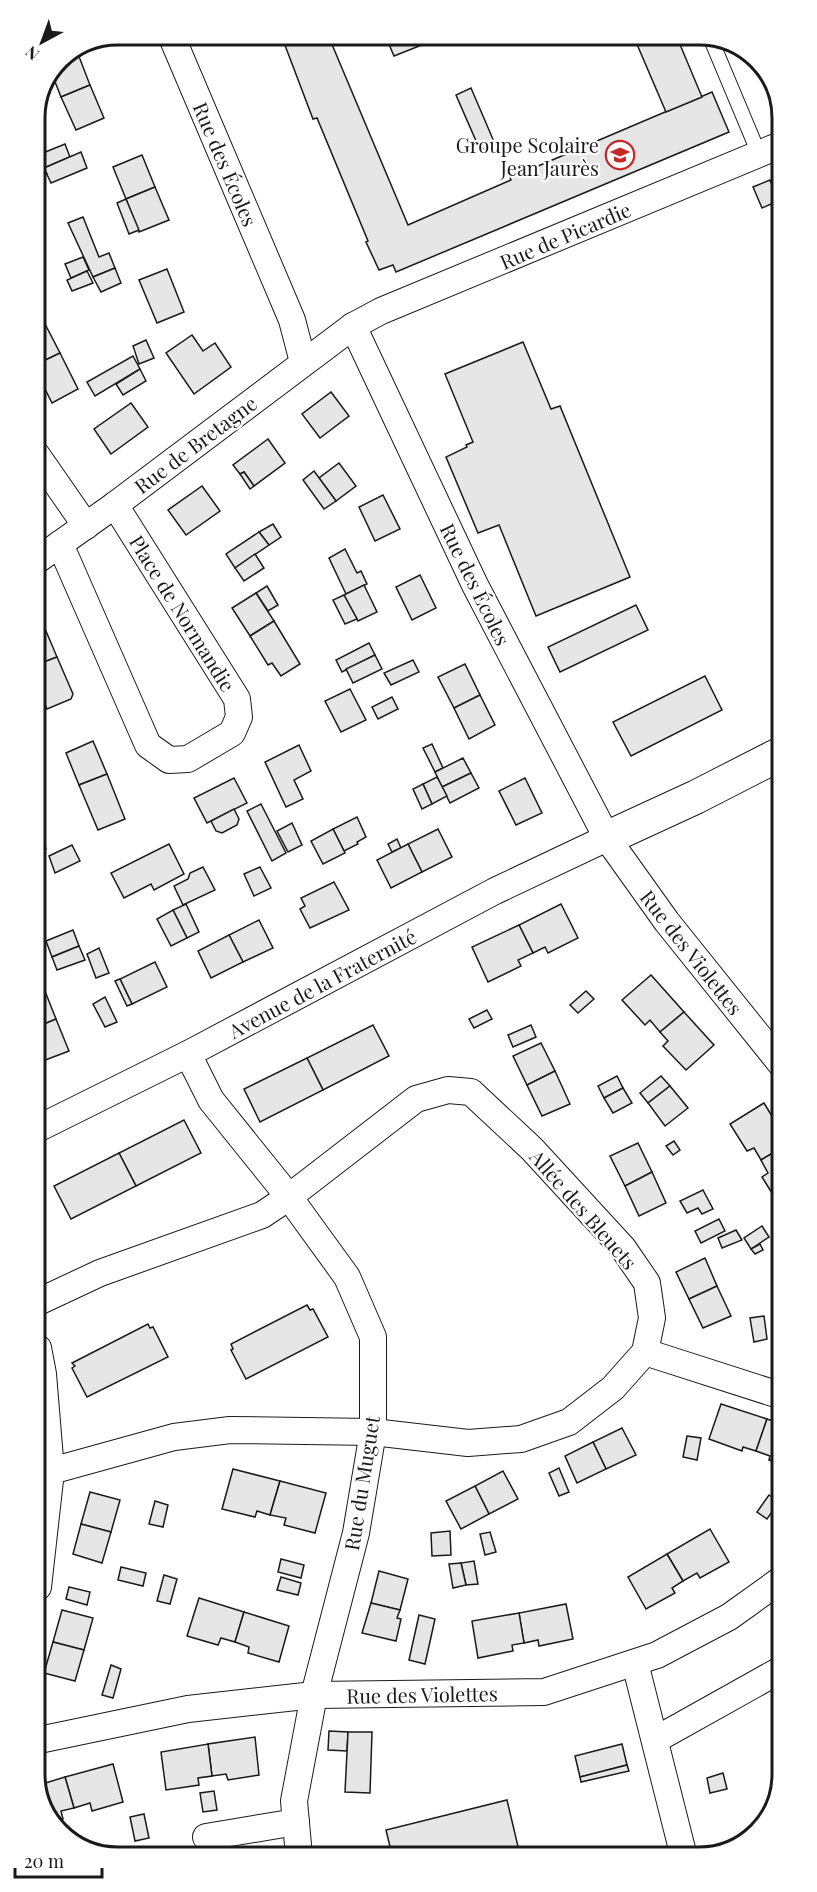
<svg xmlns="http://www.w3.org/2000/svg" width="817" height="1892" viewBox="0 0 817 1892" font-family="'Playfair Display',serif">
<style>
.building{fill:#e6e6e6;stroke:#1a1a1a;stroke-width:1.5}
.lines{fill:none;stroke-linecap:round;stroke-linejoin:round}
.service-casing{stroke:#1a1a1a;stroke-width:16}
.minor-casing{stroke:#1a1a1a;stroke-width:28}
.tertiary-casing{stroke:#1a1a1a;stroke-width:35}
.service{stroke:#fff;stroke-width:14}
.minor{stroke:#fff;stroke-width:26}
.tertiary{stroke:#fff;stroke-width:33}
.labels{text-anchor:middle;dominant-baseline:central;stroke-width:4.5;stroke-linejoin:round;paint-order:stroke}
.poi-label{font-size:20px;fill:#1a1a1a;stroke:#fff;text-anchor:end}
.street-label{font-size:20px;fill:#1a1a1a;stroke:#fff}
.rim{fill:none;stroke:#1a1a1a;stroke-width:3}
</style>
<rect width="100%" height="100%" fill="#fff"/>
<g class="building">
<path d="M278,35h50l80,190 103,-45 -1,-2 202,-86 17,40 -333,140 -3,-7 -14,5 -13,-28 2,-1 -51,-123 -4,1 -30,-79h-3z"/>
<path d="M385,35h62l-53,21z"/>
<path d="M633,35h43l26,62 -36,15z"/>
<path d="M78,54l12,31 -29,12 -9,-23 5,-11z"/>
<path d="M90,85l14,33 -28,12 -15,-33z"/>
<path d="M471,88l24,56 -15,6 -24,-55z"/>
<path d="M65,144l5,13 -26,11 -6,-13z"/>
<path d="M81,152l6,16 -36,15 -7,-15z"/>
<path d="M142,155l13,32 -29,12 -13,-32z"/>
<path d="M41,162l6,12 -12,6v-15z"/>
<path d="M770,180l8,21 -16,7 -9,-21z"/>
<path d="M155,187l14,33 -30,12 -13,-33z"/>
<path d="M126,199l13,31 -10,4 -12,-31z"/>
<path d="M83,217l16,40 10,-4 6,15 -22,9 -25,-54z"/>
<path d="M83,257l6,13 -18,8 -6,-14z"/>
<path d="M115,268l6,15 -20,9 -8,-15z"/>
<path d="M167,269l17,43 -27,11 -18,-43z"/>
<path d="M87,271l6,12 -21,8 -5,-11z"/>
<path d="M44,322l16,31 -25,12v-38z"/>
<path d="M192,335l11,16 12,-8 16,24 -37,27 -28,-41z"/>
<path d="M146,340l8,18 -15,6 -6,-18z"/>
<path d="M523,342l28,67 9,-3 70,171 -94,39 -37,-91 -21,8 -32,-76 21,-10 -1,-2 7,-3 -28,-68z"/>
<path d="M60,353l18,36 -26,14 -17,-34v-4z"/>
<path d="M133,356l7,13 -45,27 -8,-14z"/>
<path d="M140,369l6,12 -23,14 -7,-11z"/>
<path d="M331,392l18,24 -29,22 -18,-24z"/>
<path d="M131,403l17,24 -37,27 -17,-25z"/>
<path d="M268,439l17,24 -31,23 -10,-14 -4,2 -7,-9z"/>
<path d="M339,463l17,23 -20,15 -17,-23z"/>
<path d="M314,471l22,30 -12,8 -21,-29z"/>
<path d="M244,472l10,14 -4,3 -10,-15z"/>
<path d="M202,486l18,25 -34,24 -18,-25z"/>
<path d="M383,495l17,34 -25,12 -16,-34z"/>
<path d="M273,524l8,13 -12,8 -10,-13z"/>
<path d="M259,532l10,13 -34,23 -9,-14z"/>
<path d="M345,549l12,24 4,-2 6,13 -21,10 -17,-36z"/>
<path d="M255,554l9,14 -20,13 -9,-13z"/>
<path d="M420,575l16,33 -24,12 -16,-33z"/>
<path d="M364,585l13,27 -19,9 -14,-26z"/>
<path d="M267,586l11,19 -10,6 -12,-18z"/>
<path d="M256,593l18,28 -24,15 -18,-28z"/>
<path d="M344,595l13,24 -12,5 -12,-24z"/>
<path d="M636,605l12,25 -88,42 -12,-25z"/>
<path d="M274,621l26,43 -19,12 -9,-13 -4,2 -18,-29z"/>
<path d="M43,624l14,33 -21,8v-38z"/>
<path d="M369,643l6,12 -33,17 -6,-12z"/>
<path d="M375,655l7,14 -29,14 -7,-14z"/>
<path d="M57,657l16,37 -2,5 -24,10 -11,-25v-19z"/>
<path d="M413,660l6,12 -28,13 -7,-12z"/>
<path d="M465,664l15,31 -26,13 -16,-31z"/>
<path d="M705,676l17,34 -91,46 -18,-34z"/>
<path d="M350,689l16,31 -25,12 -16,-31z"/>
<path d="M480,695l15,30 -26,14 -15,-31z"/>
<path d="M392,697l6,12 -20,10 -6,-12z"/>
<path d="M93,741l14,33 -28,11 -13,-32z"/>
<path d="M432,744l11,24 -8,4 -12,-24z"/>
<path d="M299,745l12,26 -17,9 9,19 -17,8 -21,-45z"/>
<path d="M463,758l8,15 -29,14 -7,-15z"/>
<path d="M471,773l8,15 -29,15 -8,-16z"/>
<path d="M107,774l18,45 -27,11 -19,-45z"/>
<path d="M437,777l10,19 -15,8 -9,-20z"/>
<path d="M234,778l13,25 -40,20 -13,-25z"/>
<path d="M525,778l17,35 -26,12 -17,-34z"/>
<path d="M423,784l9,20 -10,5 -9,-20z"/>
<path d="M261,804l25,49 -14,8 -25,-50z"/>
<path d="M234,809l5,10 -2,6 -15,8 -6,-2 -5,-10z"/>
<path d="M357,817l9,20 -9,5 1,2 -14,7 -11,-22z"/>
<path d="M292,823l10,22 -14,7 -11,-21z"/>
<path d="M333,829l12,24 -22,11 -12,-23z"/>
<path d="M438,829l14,28 -30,15 -14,-28z"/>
<path d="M40,834l6,15 -10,4v-18z"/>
<path d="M397,839l4,9 -9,4 -4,-8z"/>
<path d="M169,844l15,30 -30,16 -3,-6 -27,14 -13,-25z"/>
<path d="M408,844l14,28 -31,16 -14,-28z"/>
<path d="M72,845l8,16 -25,12 -6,-17z"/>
<path d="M203,867l12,23 -32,15 -9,-19 14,-7 2,-6z"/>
<path d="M260,867l11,21 -17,8 -10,-22z"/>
<path d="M334,882l15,28 -39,18 -10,-19 5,-3 -4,-8z"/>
<path d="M186,904l13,28 -12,6 -14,-28z"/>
<path d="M561,904l17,34 -30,15 -3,-6 -12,6 -14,-28z"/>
<path d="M173,910l14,28 -16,8 -14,-27z"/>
<path d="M259,920l14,28 -30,14 -14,-27z"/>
<path d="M519,925l14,28 -15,7 3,6 -33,16 -16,-35z"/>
<path d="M73,930l6,16 -27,11 -6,-16z"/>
<path d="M229,935l14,27 -32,16 -13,-27z"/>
<path d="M79,946l6,14 -28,10 -5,-13z"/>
<path d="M99,948l10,25 -13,5 -9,-24z"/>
<path d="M155,962l12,25 -35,17 -12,-25z"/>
<path d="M651,975l33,37 -24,20 -10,-12 -5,5 -23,-25z"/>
<path d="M120,979l12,25 -5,2 -12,-25z"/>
<path d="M43,986l13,33 -19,8v-38z"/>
<path d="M586,991l8,8 -16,14 -8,-8z"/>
<path d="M105,997l12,25 -12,5 -12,-23z"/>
<path d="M487,1010l5,9 -18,9 -5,-9z"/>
<path d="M684,1012l30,33 -28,25 -23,-24 5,-5 -8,-9z"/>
<path d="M56,1019l13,32 -29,11 -3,-7v-28z"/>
<path d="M373,1025l16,31 -66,34 -16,-32z"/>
<path d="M531,1025l5,12 -23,10 -5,-12z"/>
<path d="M541,1043l14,28 -28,14 -14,-29z"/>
<path d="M307,1058l16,32 -63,32 -16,-33z"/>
<path d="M555,1071l15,33 -28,12 -15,-31z"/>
<path d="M617,1076l6,12 -19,10 -6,-12z"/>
<path d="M661,1076l9,10 -22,17 -8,-10z"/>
<path d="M670,1086l18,22 -23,18 -17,-23z"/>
<path d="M623,1088l9,15 -19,10 -9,-15z"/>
<path d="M764,1103l17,28v17l-20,12 -7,-12 -7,3 -17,-27z"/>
<path d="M184,1120l17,33 -65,33 -17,-33z"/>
<path d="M674,1141l6,9 -7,5 -7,-9z"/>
<path d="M638,1143l14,29 -27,14 -15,-30z"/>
<path d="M781,1148v57l-1,1 -18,-29 6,-4 -7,-13z"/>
<path d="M119,1153l17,33 -65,33 -17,-33z"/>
<path d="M652,1172l14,31 -27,13 -14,-30z"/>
<path d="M703,1190l10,19 -11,5 -4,-6 -11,5 -7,-12z"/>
<path d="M719,1219l6,12 -24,12 -6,-12z"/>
<path d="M762,1226l7,11 -18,12 -7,-11z"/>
<path d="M736,1230l6,10 -20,8 -4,-10z"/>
<path d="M760,1244l3,6 -8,4 -4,-5z"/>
<path d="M705,1258l12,28 -28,13 -13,-27z"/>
<path d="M717,1286l14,30 -28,12 -14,-29z"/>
<path d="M307,1305l3,5 3,-1 15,28 -82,42 -15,-29 2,-1 -2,-5z"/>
<path d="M764,1316l3,23 -13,3 -4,-24z"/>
<path d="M148,1324l2,4 3,-1 15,30 -81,40 -15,-29 3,-2 -3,-3z"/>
<path d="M721,1404l46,15 -11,32 -13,-4 -1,4 -33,-12z"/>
<path d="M767,1419l15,5v41l-13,-5 1,-4 -14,-5z"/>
<path d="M622,1428l14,27 -30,14 -13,-27z"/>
<path d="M687,1436l14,2 -4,22 -14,-3z"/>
<path d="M593,1442l13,27 -29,14 -12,-27z"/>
<path d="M559,1468l10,24 -10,4 -10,-23z"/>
<path d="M233,1469l47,12 -10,34 -13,-4 -2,6 -33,-8z"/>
<path d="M503,1471l15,28 -29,15 -14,-28z"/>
<path d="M280,1481l46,12 -11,40 -31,-8 2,-7 -16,-3z"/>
<path d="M475,1486l14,28 -28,15 -15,-28z"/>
<path d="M90,1492l30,8 -9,32 -30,-8z"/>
<path d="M769,1495l10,7 -12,17 -10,-7z"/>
<path d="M155,1501l13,4 -5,22 -14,-3z"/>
<path d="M81,1524l30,8 -9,31 -29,-9z"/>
<path d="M710,1529l19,33 -29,16 -3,-5 -14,8 -16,-27z"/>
<path d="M450,1531l1,24 -19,1 -1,-23z"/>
<path d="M490,1532l6,20 -11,3 -5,-21z"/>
<path d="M667,1554l16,27 -11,7 3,5 -29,16 -18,-32z"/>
<path d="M281,1559l23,6 -3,13 -23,-6z"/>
<path d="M474,1561l4,23 -12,1 -5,-22z"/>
<path d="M461,1563l5,22 -13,3 -4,-24z"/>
<path d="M121,1567l25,6 -3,13 -25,-6z"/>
<path d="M379,1571l29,8 -8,31 -29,-7z"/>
<path d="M164,1575l13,4 -7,25 -13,-3z"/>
<path d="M281,1577l20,6 -3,12 -21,-5z"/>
<path d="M69,1587l21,5 -3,13 -21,-6z"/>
<path d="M199,1598l45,14 -9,30 -14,-4 -3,7 -31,-9z"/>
<path d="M371,1603l29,7 -3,8 4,1 -5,22 -34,-8z"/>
<path d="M566,1604l7,35 -34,7 -1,-6 -14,3 -5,-30z"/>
<path d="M62,1610l31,8 -9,32 -31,-8z"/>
<path d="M244,1612l45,14 -10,36 -31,-9 1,-6 -14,-5z"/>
<path d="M519,1613l5,30 -12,2 1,6 -35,7 -6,-37z"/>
<path d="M419,1615l16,4 -10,45 -16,-4z"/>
<path d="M53,1642l31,8 -9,31 -31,-8z"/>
<path d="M111,1665l10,4 -8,29 -11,-3z"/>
<path d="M329,1731l19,1 -1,19 -19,-1z"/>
<path d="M348,1732h24l-2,61 -25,-1z"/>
<path d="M255,1737l4,38 -31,5 -2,-6 -14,2 -4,-32z"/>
<path d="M208,1744l4,32 -14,2 1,7 -33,5 -5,-38z"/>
<path d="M622,1744l5,21 -47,12 -5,-21z"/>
<path d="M113,1764l10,38 -31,9 -2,-8 -16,5 -9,-31z"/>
<path d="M627,1765l2,6 -48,11 -1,-5z"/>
<path d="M723,1773l4,16 -17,4 -3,-15z"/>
<path d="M65,1777l9,31 -13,3 2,8 -9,3 -15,-21v-16z"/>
<path d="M214,1791l3,19 -14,2 -3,-19z"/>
<path d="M507,1800l13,55h-128l-6,-25z"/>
<path d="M144,1814l5,24 -14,3 -5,-24z"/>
</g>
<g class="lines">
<g class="service-casing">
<path id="service" d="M710,37l49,117"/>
</g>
<g class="minor-casing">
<g id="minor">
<path d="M171,35l121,285 11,42"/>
<path d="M353,326l122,259 132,253 60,84 114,142"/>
<path d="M36,454l50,72"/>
<path d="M60,544l88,201 21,15 19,-1 44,-26 7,-16 -2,-18 -122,-194"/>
<path d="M36,561l79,-56 238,-179 28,-15 397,-165"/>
<path d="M188,1054l23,46 78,97 58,80 26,60v95l-17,101 -42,162 -20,106 5,55"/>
<path d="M37,1129l151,-75 307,-163 112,-53"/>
<path d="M38,1302l62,-29 162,-58 27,-18 127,-98 32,-9 23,2 61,57 91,99 24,35 5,35 -7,34 -32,36 -44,34 -48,17 -53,4 -95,-11 -143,-2 -56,7 -123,34"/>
<path d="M38,1348l5,26 8,97 -13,116"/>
<path d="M645,1352l137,44"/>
<path d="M635,1663l48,190"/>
<path d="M39,1740l149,-31 126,-14 230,-3 113,-37 72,-38 53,-38"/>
<path d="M655,1740l127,-71"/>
<path d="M206,1837l90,-15"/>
</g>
</g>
<g class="tertiary-casing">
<path id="tertiary" d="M607,838l89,-41 84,-43"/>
</g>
<use href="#service" class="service"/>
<use href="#minor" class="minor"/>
<use href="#tertiary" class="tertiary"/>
</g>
<defs>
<g id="school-ring" transform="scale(1.5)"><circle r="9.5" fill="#fff" stroke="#c62828" stroke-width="1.5"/><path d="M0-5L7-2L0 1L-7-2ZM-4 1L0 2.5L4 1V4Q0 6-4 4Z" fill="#c62828"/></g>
</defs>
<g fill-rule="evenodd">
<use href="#school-ring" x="620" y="155"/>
</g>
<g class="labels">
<g class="poi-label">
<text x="599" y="144">Groupe Scolaire<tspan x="599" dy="23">Jean Jaurès</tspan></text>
</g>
<g class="street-label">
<text transform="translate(226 164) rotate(67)">Rue des Écoles</text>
<text transform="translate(565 235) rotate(-23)">Rue de Picardie</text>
<text transform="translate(195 444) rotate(-37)">Rue de Bretagne</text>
<text transform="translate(476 584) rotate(64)">Rue des Écoles</text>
<text transform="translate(183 613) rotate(58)">Place de Normandie</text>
<text transform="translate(692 952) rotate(52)">Rue des Violettes</text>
<text transform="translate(322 983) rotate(-28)">Avenue de la Fraternité</text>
<text transform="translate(584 1209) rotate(49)">Allée des Bleuets</text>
<text transform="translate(361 1483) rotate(-81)">Rue du Muguet</text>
<text transform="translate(422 1694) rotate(-1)">Rue des Violettes</text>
</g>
</g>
<path d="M0 0H817V1892H0ZM118 45H699A73 73 0 0 1 772 118V1774A73 73 0 0 1 699 1847H118A73 73 0 0 1 45 1774V118A73 73 0 0 1 118 45Z" fill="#fff" fill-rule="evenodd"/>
<path class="rim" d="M118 45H699A73 73 0 0 1 772 118V1774A73 73 0 0 1 699 1847H118A73 73 0 0 1 45 1774V118A73 73 0 0 1 118 45Z"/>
<g transform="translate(42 42) rotate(221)" stroke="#ffffff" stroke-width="4.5" paint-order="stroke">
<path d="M0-4.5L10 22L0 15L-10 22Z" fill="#1a1a1a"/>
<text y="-9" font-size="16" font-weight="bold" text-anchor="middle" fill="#1a1a1a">N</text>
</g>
<path d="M15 1868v9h87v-9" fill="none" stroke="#1a1a1a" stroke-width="3"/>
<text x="24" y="1868" font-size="18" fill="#1a1a1a" stroke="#ffffff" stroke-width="4.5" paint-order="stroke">20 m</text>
</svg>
